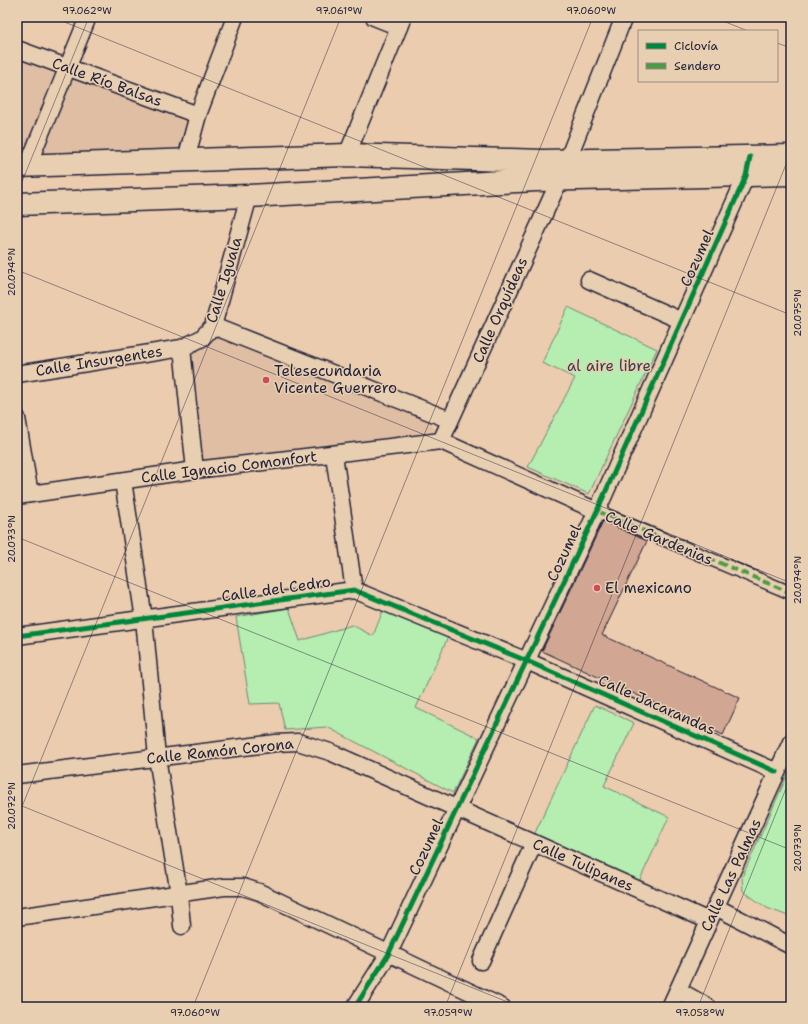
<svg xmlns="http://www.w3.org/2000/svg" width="808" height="1024" viewBox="0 0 808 1024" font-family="'Shantell Sans',sans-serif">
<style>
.built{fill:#dfbea4}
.green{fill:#b6edb0;stroke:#6c8876}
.building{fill:#d1a692;stroke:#22223b}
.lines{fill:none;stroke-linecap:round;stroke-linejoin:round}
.pedestrian-casing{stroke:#22223b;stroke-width:15}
.minor-casing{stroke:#22223b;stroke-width:19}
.primary-casing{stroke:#22223b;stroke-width:25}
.pedestrian{stroke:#e9cfb1;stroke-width:12}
.minor{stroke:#e9cfb1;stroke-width:16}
.primary{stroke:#e9cfb1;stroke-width:22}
.quiet{stroke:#4d9b45;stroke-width:4;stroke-dasharray:8 4;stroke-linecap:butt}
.cycleway-casing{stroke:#e9cfb1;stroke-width:8}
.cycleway{stroke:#00873e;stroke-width:5}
.ticks{fill:none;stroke:#22223b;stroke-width:1;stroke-opacity:0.45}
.poi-dot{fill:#d1495b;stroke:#e9cfb1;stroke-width:1.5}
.labels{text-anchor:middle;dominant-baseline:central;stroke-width:3;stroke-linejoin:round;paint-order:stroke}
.street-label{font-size:15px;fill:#22223b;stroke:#e9cfb1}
.park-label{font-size:15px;fill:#38404d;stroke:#e9cfb1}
.poi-label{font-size:15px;fill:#22223b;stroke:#e9cfb1;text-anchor:start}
.neatline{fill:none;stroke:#22223b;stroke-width:1.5}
.ticks-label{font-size:10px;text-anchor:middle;fill:#22223b}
</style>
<rect width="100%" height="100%" fill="#ebccae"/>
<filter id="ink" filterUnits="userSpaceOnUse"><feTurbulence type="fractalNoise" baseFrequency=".025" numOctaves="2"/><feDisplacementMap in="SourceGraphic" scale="8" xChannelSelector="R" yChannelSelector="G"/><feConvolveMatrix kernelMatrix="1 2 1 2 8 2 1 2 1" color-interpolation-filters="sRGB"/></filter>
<g filter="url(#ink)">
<g class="built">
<path d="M17,49l41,15 -38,95 -3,1z"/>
<path d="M70,70l121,45 12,40 -169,4z"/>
<path d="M213,326l212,85 10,20 -240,39 -13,-122z"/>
</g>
<g class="green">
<path d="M568,307l89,42 -68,145 -61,-27 47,-89 -33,-15z"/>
<path d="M387,600l66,26 -37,82 63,30 -26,55 -126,-66 -42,3 -6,-27 -29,1 -14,-87 53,-9 11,33 52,-16 21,11z"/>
<path d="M595,705l39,18 -30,63 65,31 -31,67 -104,-49z"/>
<path d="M791,767v150l-24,-9 -24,-17 -1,-14z"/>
</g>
<path class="building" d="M603,521l44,20 -45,94 138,63 -17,37 -181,-84z"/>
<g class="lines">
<g class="pedestrian-casing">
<path id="pedestrian" d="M597,511l194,82"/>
</g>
<g class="minor-casing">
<g id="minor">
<path d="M374,17l25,10"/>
<path d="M17,49l181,66"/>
<path d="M347,155l56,-138"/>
<path d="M186,159l12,-44 37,-98"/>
<path d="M28,165l60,-148"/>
<path d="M589,280l93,41"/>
<path d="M213,326l237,94"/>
<path d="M182,348l13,122"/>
<path d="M17,374l165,-26 20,-10 11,-12 36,-130"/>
<path d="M17,418l13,76"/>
<path d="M441,441l119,-262 64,-162"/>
<path d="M441,441l156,70"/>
<path d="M334,455l20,135"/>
<path d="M123,481l21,138 13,138 22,137 3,32"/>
<path d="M17,496l178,-26 246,-29"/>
<path d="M17,636l337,-46 173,71 250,111"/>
<path d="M17,775l259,-32 22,-1 32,10 379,169"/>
<path d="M716,907l75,39"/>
<path d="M17,917l207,-30h19l16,5 243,115"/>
<path d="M481,961l53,-118"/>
<path d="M678,990l30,17"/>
<path d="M355,1007l33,-52 209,-444 149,-335 2,-9"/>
<path d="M670,1007l121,-265"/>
</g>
</g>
<g class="primary-casing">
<g id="primary">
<path d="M17,166l330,-11 196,6 248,-5"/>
<path d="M17,204l232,-8 287,-16 255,-6"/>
</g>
</g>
<use href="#pedestrian" class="pedestrian"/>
<use href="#minor" class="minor"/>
<use href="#primary" class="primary"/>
<path class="quiet" d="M597,511l194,82"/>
<g class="cycleway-casing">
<g id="cycleway">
<path d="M17,636l337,-46 173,71 250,111"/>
<path d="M355,1007l33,-52 209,-444 149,-335 4,-19"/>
</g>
</g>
<use href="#cycleway" class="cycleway"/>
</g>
</g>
<path class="ticks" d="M52,17l739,298M713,17l35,14M777,43l14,5M17,194l72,-177M17,270l774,313M17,537l774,313M17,804l503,203M17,819l324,-802M193,1007l400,-990M445,1007l346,-855M698,1007l93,-231"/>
<g class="poi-dot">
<circle cx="266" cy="380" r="4"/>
<circle cx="597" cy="588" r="4"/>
</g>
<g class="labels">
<g class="street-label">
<text transform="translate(107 82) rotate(20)">Calle Río Balsas</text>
<text transform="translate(697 258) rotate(-66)">Cozumel</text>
<text transform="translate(224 280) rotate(-73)">Calle Iguala</text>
<text transform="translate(500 310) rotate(-66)">Calle Orquídeas</text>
<text transform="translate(99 361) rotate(-9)">Calle Insurgentes</text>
<text transform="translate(229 467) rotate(-7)">Calle Ignacio Comonfort</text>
<text transform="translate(659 538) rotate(23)">Calle Gardenias</text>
<text transform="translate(564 553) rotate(-65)">Cozumel</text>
<text transform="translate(276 589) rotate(-8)">Calle del Cedro</text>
<text transform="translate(657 705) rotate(24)">Calle Jacarandas</text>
<text transform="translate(220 751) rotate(-6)">Calle Ramón Corona</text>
<text transform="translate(426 847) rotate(-65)">Cozumel</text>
<text transform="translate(583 865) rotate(24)">Calle Tulipanes</text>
<text transform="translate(731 875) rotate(-65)">Calle Las Palmas</text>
</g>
<g class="park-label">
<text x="609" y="366">al aire libre</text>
</g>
<g class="poi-label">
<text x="274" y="371">Telesecundaria<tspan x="274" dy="17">Vicente Guerrero</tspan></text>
<text x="605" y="588">El mexicano</text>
</g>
</g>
<rect width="808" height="1024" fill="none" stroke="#e9cfb1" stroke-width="44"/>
<rect x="638" y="30" width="140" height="52" fill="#e9cfb1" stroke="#998a82"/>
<rect x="646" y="43" width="20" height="6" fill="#00873e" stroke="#998a82"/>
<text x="674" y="50" font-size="12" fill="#22223b">Ciclovía</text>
<rect x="646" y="63" width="20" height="6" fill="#4d9b45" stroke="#998a82"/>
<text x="674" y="70" font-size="12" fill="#22223b">Sendero</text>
<rect x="22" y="22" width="764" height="980" class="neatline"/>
<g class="ticks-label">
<text x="87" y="14">97.062°W</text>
<text x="339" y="14">97.061°W</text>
<text x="591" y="14">97.060°W</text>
<text transform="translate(11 272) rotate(-90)" y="4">20.074°N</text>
<text transform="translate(797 313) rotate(-90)" y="4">20.075°N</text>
<text transform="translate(11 539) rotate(-90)" y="4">20.073°N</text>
<text transform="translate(797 580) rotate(-90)" y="4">20.074°N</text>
<text transform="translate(11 806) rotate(-90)" y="4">20.072°N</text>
<text transform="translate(797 848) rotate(-90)" y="4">20.073°N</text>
<text x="195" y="1016">97.060°W</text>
<text x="448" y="1016">97.059°W</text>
<text x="700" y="1016">97.058°W</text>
</g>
</svg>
